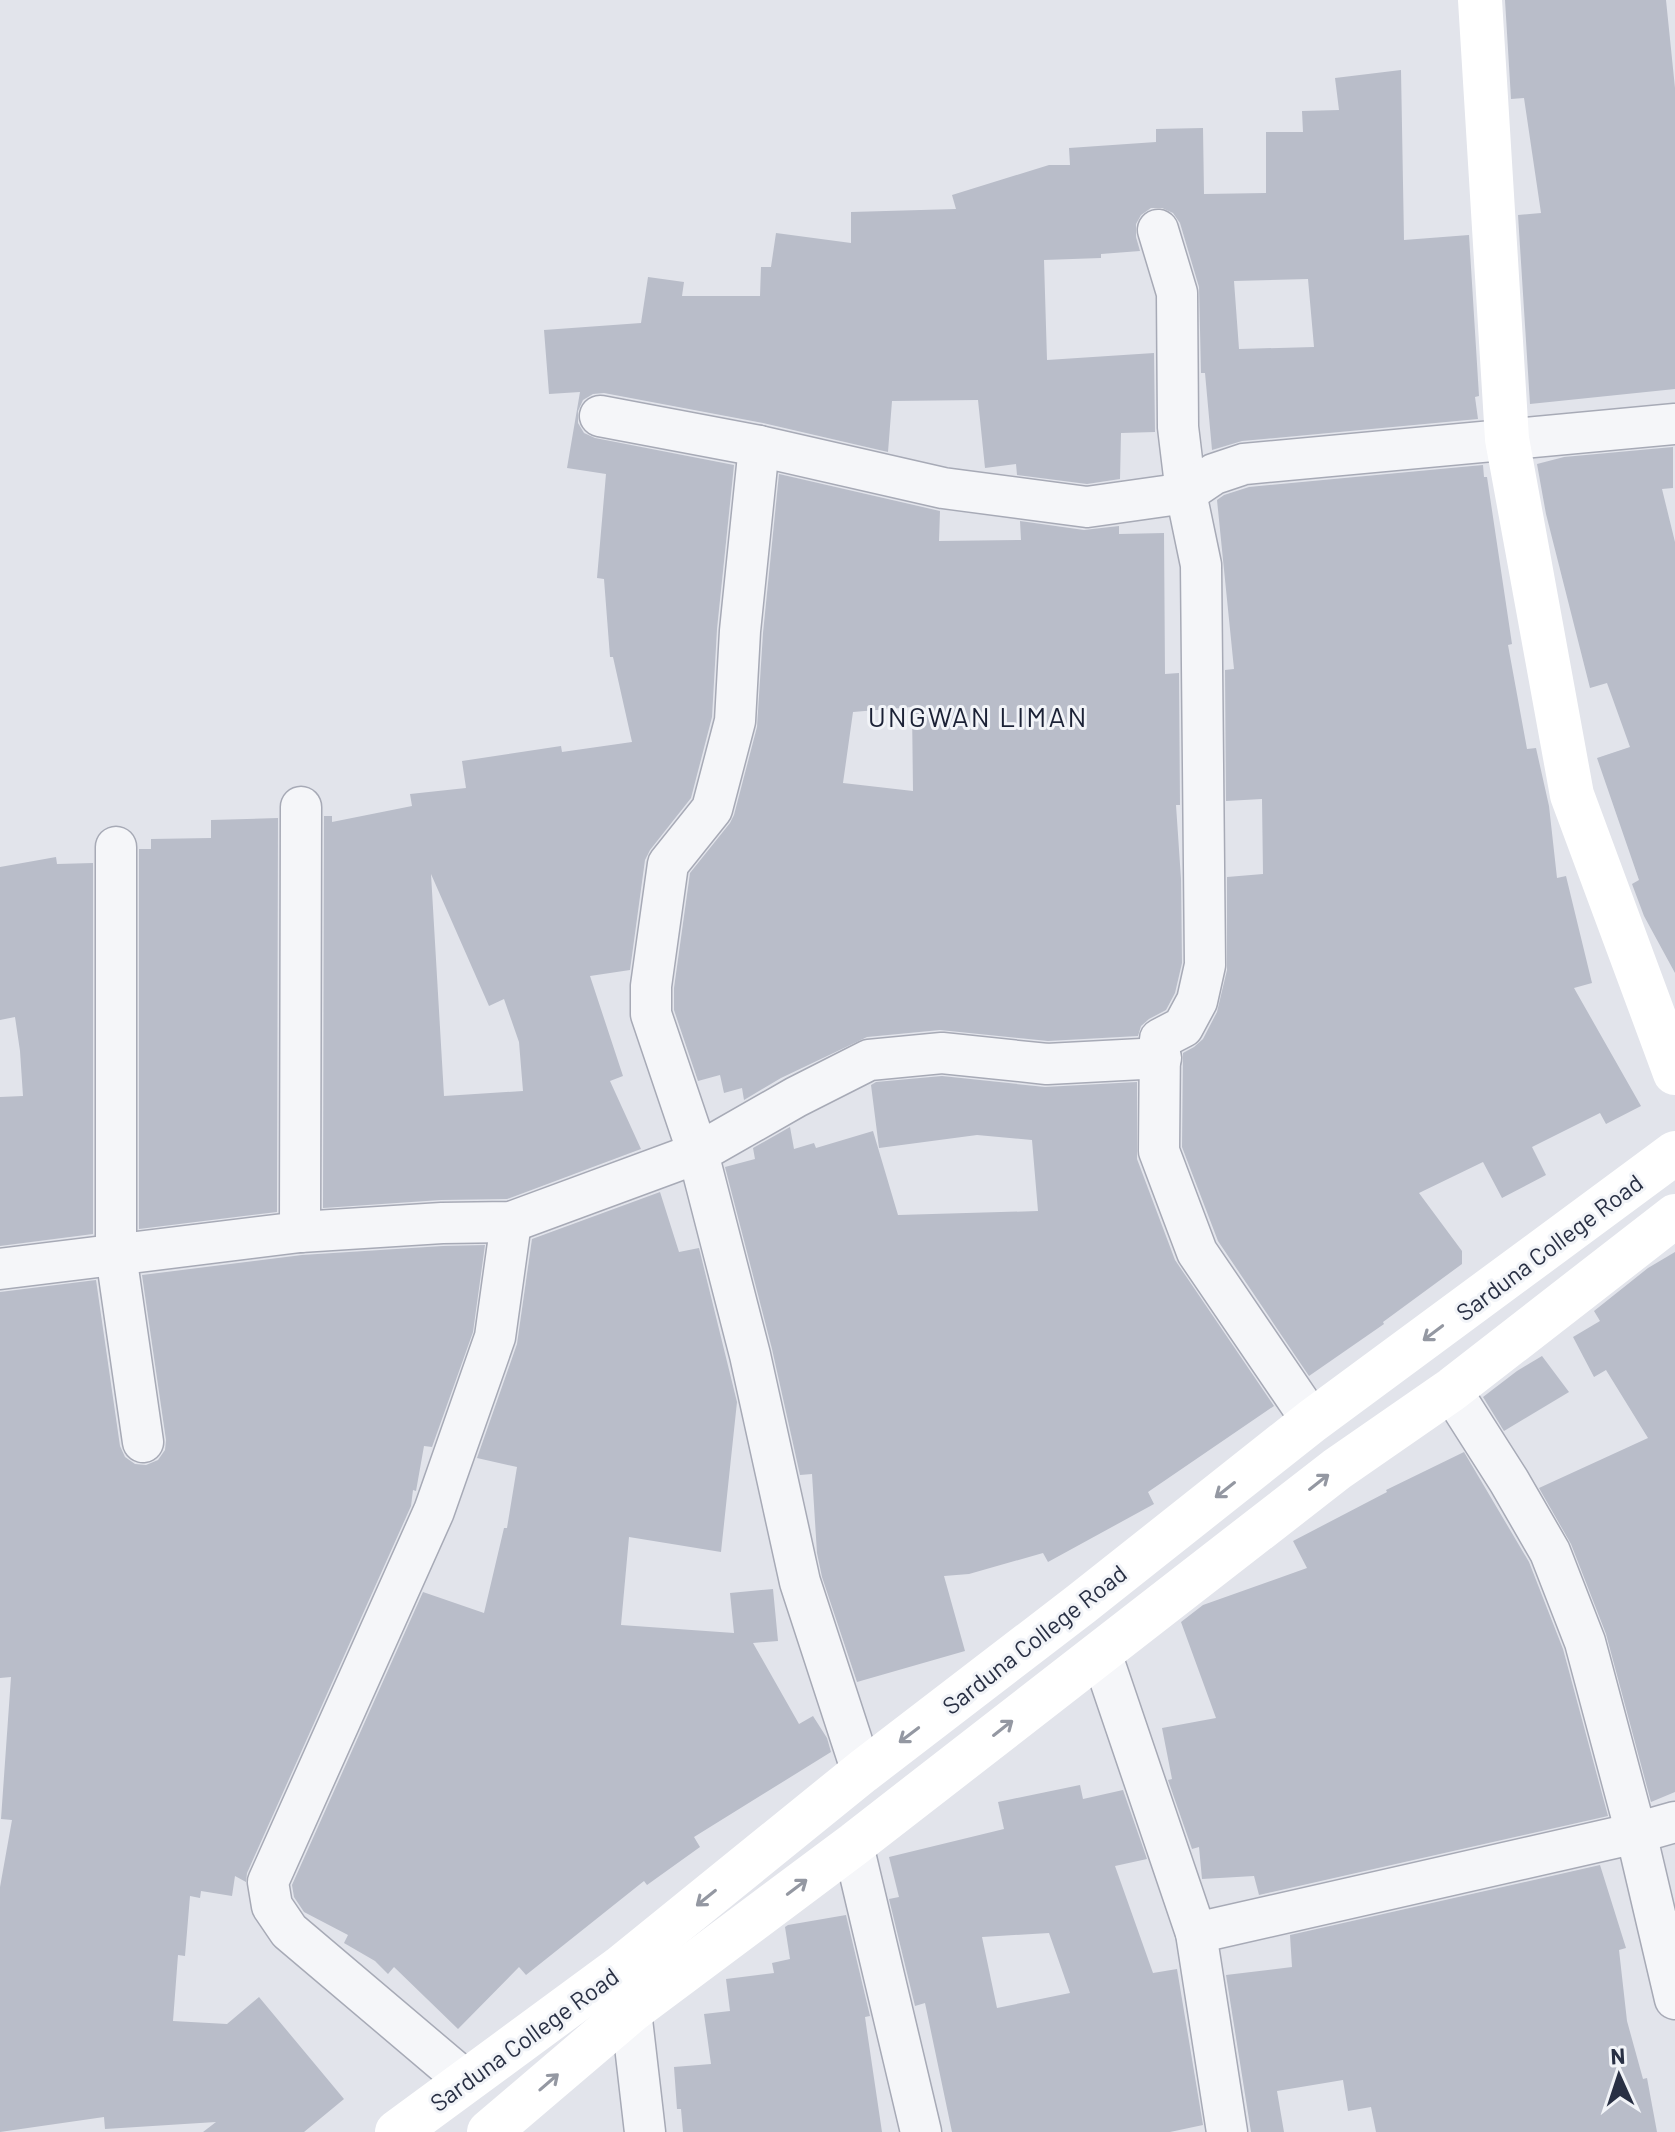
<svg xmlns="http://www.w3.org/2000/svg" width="1675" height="2132" viewBox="0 0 1675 2132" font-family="Barlow,sans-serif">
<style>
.building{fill:#b9bdc9;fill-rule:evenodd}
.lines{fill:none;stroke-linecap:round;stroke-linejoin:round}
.street-casing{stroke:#a7aab6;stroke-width:43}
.street{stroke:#f5f6f9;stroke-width:40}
.secondary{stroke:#fff;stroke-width:44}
.oneway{stroke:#9498a2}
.labels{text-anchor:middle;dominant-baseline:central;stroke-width:6;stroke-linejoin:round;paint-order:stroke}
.street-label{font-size:24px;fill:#293044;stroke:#f2f4f8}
.quarter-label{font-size:28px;letter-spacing:2px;fill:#1b2135;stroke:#f2f4f8}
</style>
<rect width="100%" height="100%" fill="#e2e4eb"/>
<g class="building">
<path d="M1505,0h161l9,88v301l-145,15 -12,-189 23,-2 -17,-115 -13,1z"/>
<path d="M1401,70l3,170 65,-5 10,161 -4,1 3,22 -236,22 -30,9 -7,-77h-4l-2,-86 -19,-64 -7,-10 -11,-5h-11l-10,7 -5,9v13l4,14 -39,3v4l-57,2 3,100 107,-7 1,79 -34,1 -1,46 -33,5 -70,-9 -1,-11 -31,4 -7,-68 -86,1 -4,51 -125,-29 -159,-30 -11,1 -10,6 -5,11v12l6,10 11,5 139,27 -17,164 -5,88 -21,81 -41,52 -5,10 -15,110 -40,6 33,100 -13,5 31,68 -134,50 -66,1 -118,8 1,-392h8v6l80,-16 -2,-12 56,-6 -4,-27 99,-15 1,6 70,-10 -19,-85h-3l-6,-78 -7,-1 9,-104 -39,-6 13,-76 -31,2 -5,-64 97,-7 7,-46 36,5 -2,14h78l1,-29h10l5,-34 75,10v-31l105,-3 -4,-14 97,-30h21l-1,-17 87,-6v-13l47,-1 1,66 62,-1v-61h37l-1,-21 37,-1 -4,-32zM1308,279l6,68 -75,2 -5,-68zM431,874l58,132 15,-7 15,43 4,49 -79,5z"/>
<path d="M1673,447v41l-11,1 13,53v431l-31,-57 -12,-32 7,-4 -42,-122 33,-11 -23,-64 -17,5 -44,-174 -9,-50 27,-7z"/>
<path d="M1483,465l1,12h3l25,167 -4,1 19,104 9,-1 13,58 8,72 9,-2 26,107 -18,5 67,118 -35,18 -6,-11 -68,34 14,28 -44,23 -19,-36 -64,31 43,58v13l-79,58 1,2 -75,52 -91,-135 -36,-94 1,-94 11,-6 9,-8 14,-27 10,-42v-93l36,-3 -1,-75 -36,2 -1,-131 9,-1 -17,-169 7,-5 25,-8z"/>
<path d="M779,474l161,37 -1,30 82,-1 -1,-19 64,9 35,-4v8l45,-1 1,141 14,-1 1,132h-4l5,74 1,84 -7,30 -9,17 -17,9 -8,7 -3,10 -90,5 -108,-11 -73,7 -86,41 -37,22 -2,-12 -18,5 -4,-18 -22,6 -24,-71v-22l16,-115 40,-50 4,-8 23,-88 6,-94zM912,707l1,84 -70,-8 10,-71z"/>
<path d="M278,818l-1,394 -138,17v-380h12v-10l60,-1v-18z"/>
<path d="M56,857l1,7 36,-1v371l-93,12v-149l23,-1 -3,-45 -5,-34 -15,3v-153z"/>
<path d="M942,1076l103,11 92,-5v77l38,101 99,146 -126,86 6,12 -106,58 -5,-9 -74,21 -25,2 21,75 -108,31 -35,-105 -5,-24 -5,-79 -12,1 -28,-126 -47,-182 30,-8 -2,-11 37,-21 4,22 20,-6 2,5 57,-17 25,84 140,-4 -6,-71 -55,-5 -98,13 -8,-63 5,-3z"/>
<path d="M660,1192l19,60 20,-4 38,154 -16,150 -92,-15 -8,88 113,8 -4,-40 43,-4 5,52 -25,2 46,81 14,-8 14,22 4,14 -137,85 6,10 -53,38 -3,-4 -118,94 -7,-8 -61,62 -64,-62 -6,7 -13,-13 -31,-18 4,-8 -44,-23 -10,-15 -2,-12 131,-293 61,21 20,-85h3l10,-61 -40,-9 40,-114 15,-105z"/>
<path d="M485,1245l-12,87 -41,115 -8,-1 -8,45 -3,-1 -2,16 -164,367 -1,9 -11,-6 -3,20 -31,-5 -1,7 -10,-2 -5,60 -7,-1 -5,66 54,3 32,-27 85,102 -40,33h-101l13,-10 -111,7 -1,-12 -104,15v-245l12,-67 -11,-1 10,-142 -11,1v-386l96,-12 24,166 5,11 10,7 11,1 12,-5 7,-10 1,-10 -24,-165 160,-20 141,-9z"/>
<path d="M1675,1252v540l-24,10 -45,-168 -35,-90 -32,-56 109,-50 -42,-68 -12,7 -21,-40 27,-16 -6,-10 54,-43z"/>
<path d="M1542,1356l27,36 -65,39 -21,-34 34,-26z"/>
<path d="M1464,1452l65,110 34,87 45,167 -349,79 -5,-19 -52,3 -3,-32 -7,2 -24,-69 4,-1 -10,-51 54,-10 -35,-96 22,-17 104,-37 -14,-27 94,-49 -1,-2z"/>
<path d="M1080,1785l3,14 40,-9 24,69 -32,7 38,107 24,-4 26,156 -33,7h-218l-27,-129 -10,3 -26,-107 10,-2 -10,-40 115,-28 -6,-27zM1049,1933l21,60 -73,15 -15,-71z"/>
<path d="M1600,1865l26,83 -7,2 8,71 16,58 4,-1 10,54h-281l-5,-25 -23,4 -5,-31 -66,11 7,41h-33l-25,-157 66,-8 -2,-32z"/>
<path d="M846,1915l24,101 -5,1 2,14 15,101h-199l-2,-23h-4l-3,-42 37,-3 -7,-50 26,-3 -4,-32 48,-6 -2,-10 18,-4 -5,-32 3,-2z"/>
</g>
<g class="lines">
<g class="street-casing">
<g id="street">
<path d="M1158,230l19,63 1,134 8,66 15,72 4,400 -8,36 -14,26 -23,12 -1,112 38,101 115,169"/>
<path d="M600,416l159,30 184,42 144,19 99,-14 28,-19 30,-10 431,-40"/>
<path d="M759,446l-19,185 -5,90 -23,88 -44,55 -17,122v28l47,139 52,202 50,227 62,190"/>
<path d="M116,847v408l27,187"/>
<path d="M300,1232l1,-425"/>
<path d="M0,1269l300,-37 142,-9 69,-1 187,-69 98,-56 73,-37 73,-7 105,11 114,-6"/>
<path d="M1451,1390l58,91 41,71 35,90 51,191 39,166"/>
<path d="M1101,1653l95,280 31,199"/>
<path d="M853,1845l68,287"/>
<path d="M1196,1933l440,-100 39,-11"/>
<path d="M624,1986l7,25 14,121"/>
<path d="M466,2081l-177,-150 -17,-25 -4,-24 166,-371 61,-174 16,-115"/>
</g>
</g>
<use href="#street" class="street"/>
<g class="secondary">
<path d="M1480,0l27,439 65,356 103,278"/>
<path d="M397,2132l223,-164 242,-196 219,-168 231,-183 363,-268"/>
<path d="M489,2132l142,-121 222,-166 484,-376 114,-79 224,-174"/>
</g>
</g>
<defs><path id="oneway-shaft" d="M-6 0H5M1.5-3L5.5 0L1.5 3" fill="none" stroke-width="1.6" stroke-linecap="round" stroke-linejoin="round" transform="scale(2)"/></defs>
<g class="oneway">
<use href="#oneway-shaft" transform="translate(1433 1333) rotate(143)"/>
<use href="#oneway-shaft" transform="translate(1319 1482) rotate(-38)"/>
<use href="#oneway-shaft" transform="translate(1225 1490) rotate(142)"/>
<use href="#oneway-shaft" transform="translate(1003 1728) rotate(-38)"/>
<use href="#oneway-shaft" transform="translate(909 1735) rotate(143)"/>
<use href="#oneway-shaft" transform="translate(797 1887) rotate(-37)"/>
<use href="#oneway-shaft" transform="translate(706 1898) rotate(141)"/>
<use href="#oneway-shaft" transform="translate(549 2082) rotate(-41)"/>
</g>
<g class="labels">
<g class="street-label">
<text transform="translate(1549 1247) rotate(-37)">Sarduna College Road</text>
<text transform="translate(1034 1639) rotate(-38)">Sarduna College Road</text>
<text transform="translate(524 2039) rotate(-36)">Sarduna College Road</text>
</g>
<g class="quarter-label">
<text x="978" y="716">UNGWAN LIMAN</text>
</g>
</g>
<g transform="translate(1619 2076) rotate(357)" stroke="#f2f4f8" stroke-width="6" paint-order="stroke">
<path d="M0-6L14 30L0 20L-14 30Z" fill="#293044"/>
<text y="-12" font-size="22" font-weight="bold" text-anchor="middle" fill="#293044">N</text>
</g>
</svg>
